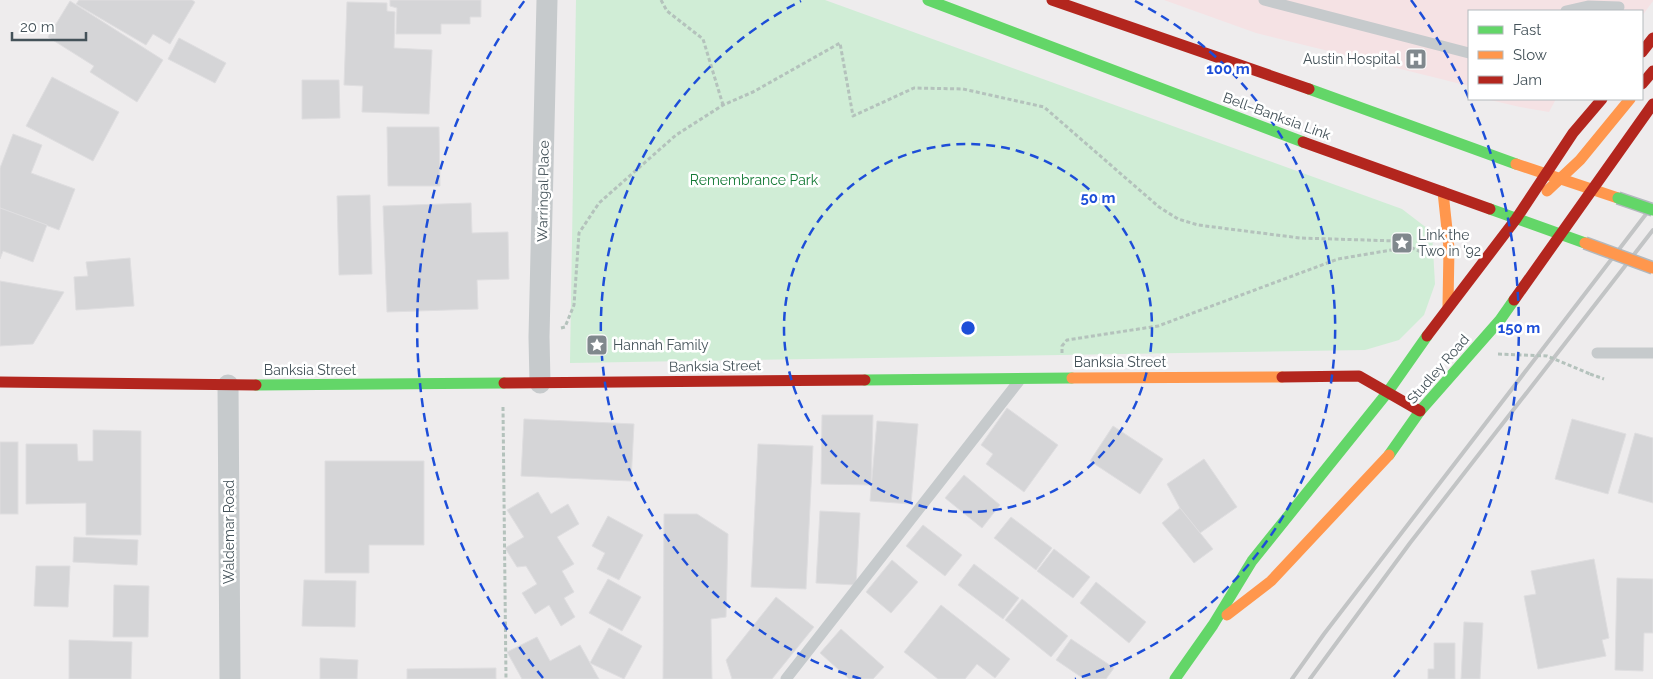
<svg xmlns="http://www.w3.org/2000/svg" width="1653" height="679" viewBox="0 0 1653 679" font-family="Raleway,sans-serif">
<style>
.medical{fill:#f5e2e4}
.green{fill:#d0edd6}
.building{fill:#d5d5d7;stroke:#dfdee0}
.lines{fill:none;stroke-linecap:round;stroke-linejoin:round}
.path{stroke:#b4c2bc;stroke-width:3;stroke-dasharray:4 2.5;stroke-linecap:butt}
.lane{stroke:#c6cacc;stroke-width:11}
.street{stroke:#c6cacc;stroke-width:21}
.fast{stroke:#63d668;stroke-width:11}
.slow{stroke:#ff974d;stroke-width:11}
.jam{stroke:#b3261e;stroke-width:11}
.rail{stroke:#c2c4c5;stroke-width:4}
.fast-bridge-casing{stroke:#b2b8bd;stroke-width:14;stroke-linecap:butt}
.slow-bridge-casing{stroke:#b2b8bd;stroke-width:14;stroke-linecap:butt}
.path-bridge{stroke:#b4c2bc;stroke-width:3;stroke-dasharray:4 2.5;stroke-linecap:butt}
.fast-bridge{stroke:#63d668;stroke-width:11}
.slow-bridge{stroke:#ff974d;stroke-width:11}
.ring{fill:none;stroke:#1d4ed8;stroke-width:2.5;stroke-dasharray:9 6}
.labels{text-anchor:middle;dominant-baseline:central;stroke-width:5;stroke-linejoin:round;paint-order:stroke}
.poi-label{font-size:14px;fill:#445259;stroke:#fff;text-anchor:start}
.street-label{font-size:14px;fill:#445259;stroke:#fff}
.park-label{font-size:14px;fill:#157a37;stroke:#fff}
.centre{fill:#1d4ed8;stroke:#fff;stroke-width:2.5}
.ring-label{font-size:15px;text-anchor:middle;font-weight:bold;fill:#1d4ed8;stroke:#fff;stroke-width:5;stroke-linejoin:round;paint-order:stroke}
</style>
<rect width="100%" height="100%" fill="#eeeced"/>
<g class="medical">
<path d="M1164,0h489v1l-11,15v-5h-173v75l-213,-53z"/>
<path d="M1491,99h65l-7,13 -29,-5 -30,-7z"/>
</g>
<path class="green" d="M576,0h249l577,209 30,23 3,52 -11,31 -25,25 -34,10 -795,13z"/>
<g class="building">
<path d="M79,0h113l3,2 -25,42 -17,-10 -7,11 -70,-41z"/>
<path d="M390,0h91v17h-11v7h-29v10h-45l1,-26 -7,-2z"/>
<path d="M70,1l93,59 -26,42 -47,-30 4,-6 -46,-29z"/>
<path d="M347,2l40,1v8l8,1 -1,36 38,2 -3,64 -67,-2 1,-26 -19,-1z"/>
<path d="M179,38l47,25 -11,20 -47,-24z"/>
<path d="M52,77l67,35 -26,49 -67,-35z"/>
<path d="M302,80h37l1,38 -38,1z"/>
<path d="M387,127h52l1,59h-52z"/>
<path d="M13,134l29,11 -11,28 44,16 -16,41 -59,-22v-40z"/>
<path d="M370,195l2,79 -33,1 -2,-79z"/>
<path d="M471,203l1,30 36,-1 1,47 -32,1 1,29 -91,3 -4,-106z"/>
<path d="M0,208l47,17 -14,37 -30,-11 -3,8z"/>
<path d="M130,258l4,48 -58,4 -2,-33 14,-1 -2,-14z"/>
<path d="M0,281l64,11 -31,52 -33,2z"/>
<path d="M1007,408l51,37 -34,47 -38,-28 7,-10 -12,-9z"/>
<path d="M822,415h51l-2,70 -50,-1z"/>
<path d="M524,419l110,5 -3,57 -110,-5z"/>
<path d="M1572,419l54,15 -18,60 -53,-15z"/>
<path d="M877,421l41,3 -7,80 -41,-3z"/>
<path d="M1113,426l50,33 -23,35 -50,-33z"/>
<path d="M93,430l48,1v104h-55v-32l-60,1v-60h51l1,17h15z"/>
<path d="M1635,433l18,5v65l-35,-10z"/>
<rect x="0" y="442" width="18" height="72"/>
<path d="M758,444l55,2 -7,143 -55,-2z"/>
<path d="M1204,459l33,48 -37,26 -20,-25 -13,-24z"/>
<path d="M325,461h99v84h-55v28h-44z"/>
<path d="M964,475l36,30 -18,23 -37,-30z"/>
<path d="M538,492l13,22 17,-10 11,20 -22,13 17,27 -12,7 12,21 -10,6 11,19 -14,9 -12,-21 -14,9 -13,-21 15,-9 -11,-18 -9,1 -12,-19 19,-11 -17,-27z"/>
<path d="M1180,508l33,41 -19,14 -32,-40z"/>
<path d="M820,511l40,2 -4,72 -40,-2z"/>
<path d="M664,514h33l31,20 -2,83 -15,2 1,60h-49z"/>
<path d="M608,516l35,19 -24,45 -22,-11 8,-16 -13,-7z"/>
<path d="M1011,517l41,31 -16,22 -42,-32z"/>
<path d="M923,525l39,30 -17,21 -39,-30z"/>
<path d="M74,537l64,3 -1,25 -64,-3z"/>
<path d="M1054,549l36,28 -17,21 -36,-27z"/>
<path d="M1594,559l15,79 -7,2 4,16 -68,13 -14,-73 12,-2 -5,-23z"/>
<path d="M892,560l26,22 -27,31 -25,-21z"/>
<path d="M974,564l45,34 -16,21 -45,-34z"/>
<path d="M36,566h34l-2,41 -34,-1z"/>
<path d="M1617,578l36,1v54h-9l-1,38 -28,-1z"/>
<path d="M608,579l33,18 -19,34 -33,-18z"/>
<path d="M304,580l52,1 -1,46 -53,-1z"/>
<path d="M1096,582l50,40 -17,21 -49,-40z"/>
<path d="M114,585l35,1 -1,51h-35z"/>
<path d="M776,597l38,30 -42,52h-40l-6,-19z"/>
<path d="M1022,599l46,37 -17,21 -46,-37z"/>
<path d="M941,605l69,54 -15,19 -18,-14 -12,15h-27l-34,-27z"/>
<path d="M1464,622l19,1 -3,56h-19z"/>
<path d="M609,628l33,18 -18,33 -34,-16z"/>
<path d="M841,629l43,38 -11,12h-24l-29,-26z"/>
<path d="M537,637l13,24 30,-16 19,34h-77l-15,-27z"/>
<path d="M1071,639l43,29 -8,11h-22l-28,-19z"/>
<path d="M69,640l63,2 -1,37h-62z"/>
<path d="M1434,643h21v36h-27v-10h6z"/>
<path d="M320,658l38,2 -1,19h-37z"/>
<path d="M496,668v11h-89v-10z"/>
</g>
<g class="lines">
<g class="path">
<path d="M661,0l6,11 36,28 20,66"/>
<path d="M561,328l4,-1 9,-22 5,-72 20,-30 77,-68 47,-30 30,-13 87,-49 13,73 61,-28 49,1 81,18 115,100 19,12 20,6 102,13 97,3 26,12"/>
<path d="M1062,353v-7l5,-6 91,-14 180,-67 71,-12"/>
<path d="M1590,374l14,5"/>
<path d="M503,407l3,272"/>
</g>
<g class="lane">
<path d="M1264,0l205,53"/>
<path d="M1566,11l22,-5 31,1"/>
<path d="M1597,353h56"/>
<path d="M786,679l233,-298"/>
</g>
<g class="street">
<path d="M540,383l-1,-46 8,-337"/>
<path d="M228,385l2,294"/>
</g>
<g class="fast">
<path d="M928,0l375,142"/>
<path d="M1309,89l207,75"/>
<path d="M1490,209l95,34"/>
<path d="M865,380l207,-2"/>
<path d="M256,385l248,-2"/>
<path d="M1389,455l31,-44 80,-91 14,-20"/>
<path d="M1175,679l38,-54 39,-64 135,-168 40,-57"/>
</g>
<g class="slow">
<path d="M1516,164l102,34"/>
<path d="M1547,191l33,-31 50,-61"/>
<path d="M1443,192l6,56 -1,58"/>
<path d="M1072,378l210,-1"/>
<path d="M1227,615l44,-34 118,-126"/>
</g>
<g class="jam">
<path d="M1052,0l257,89"/>
<path d="M1642,52l11,-14"/>
<path d="M1642,84l11,-13"/>
<path d="M1303,142l187,67"/>
<path d="M1514,300l139,-196"/>
<path d="M1427,336l89,-117 57,-86 29,-34"/>
<path d="M1282,377l77,-1 61,35"/>
<path d="M0,382l256,3"/>
<path d="M504,383l361,-3"/>
</g>
<g class="rail">
<path d="M1292,679l32,-45 329,-429"/>
<path d="M1310,679l100,-136 243,-313"/>
</g>
<g class="fast-bridge-casing">
<path id="fast-bridge" d="M1618,198l35,12"/>
</g>
<g class="slow-bridge-casing">
<path id="slow-bridge" d="M1585,243l68,25"/>
</g>
<path class="path-bridge" d="M1498,354l49,2 43,18"/>
<use href="#fast-bridge" class="fast-bridge"/>
<use href="#slow-bridge" class="slow-bridge"/>
</g>
<g class="ring">
<circle cx="968" cy="328" r="184"/>
<path d="M861 679A367 367 0 0 1 801 1M1135 1A367 367 0 0 1 1075 679"/>
<path d="M543 678A551 551 0 0 1 525 0M1411 0A551 551 0 0 1 1393 678"/>
</g>
<defs>
<g id="hospital-square" transform="scale(1.125)"><rect x="-9" y="-9" width="18" height="18" rx="4" fill="#80888d" stroke="#fff"/><path d="M-5-5h3v3.5h4V-5h3V5h-3V1.5h-4V5h-3Z" fill="#fff"/></g>
<g id="sight-square" transform="scale(1.125)"><rect x="-9" y="-9" width="18" height="18" rx="4" fill="#80888d" stroke="#fff"/><path d="M0-6L1.8-2.2L6-1.7L2.9 1.2L3.7 5.4L0 3.3L-3.7 5.4L-2.9 1.2L-6-1.7L-1.8-2.2Z" fill="#fff"/></g>
</defs>
<g fill-rule="evenodd">
<use href="#hospital-square" x="1416" y="59"/>
<use href="#sight-square" x="1402" y="243"/>
<use href="#sight-square" x="597" y="345"/>
</g>
<g class="labels">
<g class="poi-label">
<text x="1400" y="59" text-anchor="end">Austin Hospital</text>
<text x="1418" y="235">Link the<tspan x="1418" dy="16">Two in '92</tspan></text>
<text x="613" y="345">Hannah Family</text>
</g>
<g class="street-label">
<text transform="translate(1277 116) rotate(20)">Bell–Banksia Link</text>
<text transform="translate(543 191) rotate(-89)">Warringal Place</text>
<text x="1120" y="362">Banksia Street</text>
<text transform="translate(715 366) rotate(-1)">Banksia Street</text>
<text transform="translate(1438 369) rotate(-49)">Studley Road</text>
<text x="310" y="370">Banksia Street</text>
<text transform="translate(229 532) rotate(-90)">Waldemar Road</text>
</g>
<g class="park-label">
<text x="754" y="180">Remembrance Park</text>
</g>
</g>
<circle cx="968" cy="328" r="8" class="centre"/>
<g class="ring-label">
<text x="1228" y="74">100 m</text>
<text x="1098" y="203">50 m</text>
<text x="1519" y="333">150 m</text>
</g>
<rect x="1468" y="10" width="175" height="90" fill="#ffffff" stroke="#b4babd"/>
<rect x="1478" y="26" width="25" height="8" fill="#63d668" stroke="#b4babd"/>
<text x="1513" y="35" font-size="15" fill="#445259">Fast</text>
<rect x="1478" y="51" width="25" height="8" fill="#ff974d" stroke="#b4babd"/>
<text x="1513" y="60" font-size="15" fill="#445259">Slow</text>
<rect x="1478" y="76" width="25" height="8" fill="#b3261e" stroke="#b4babd"/>
<text x="1513" y="85" font-size="15" fill="#445259">Jam</text>
<path d="M12 32v8h74v-8" fill="none" stroke="#445259" stroke-width="2.5"/>
<text x="20" y="32" font-size="15" fill="#445259" stroke="#ffffff" stroke-width="4" paint-order="stroke">20 m</text>
</svg>
